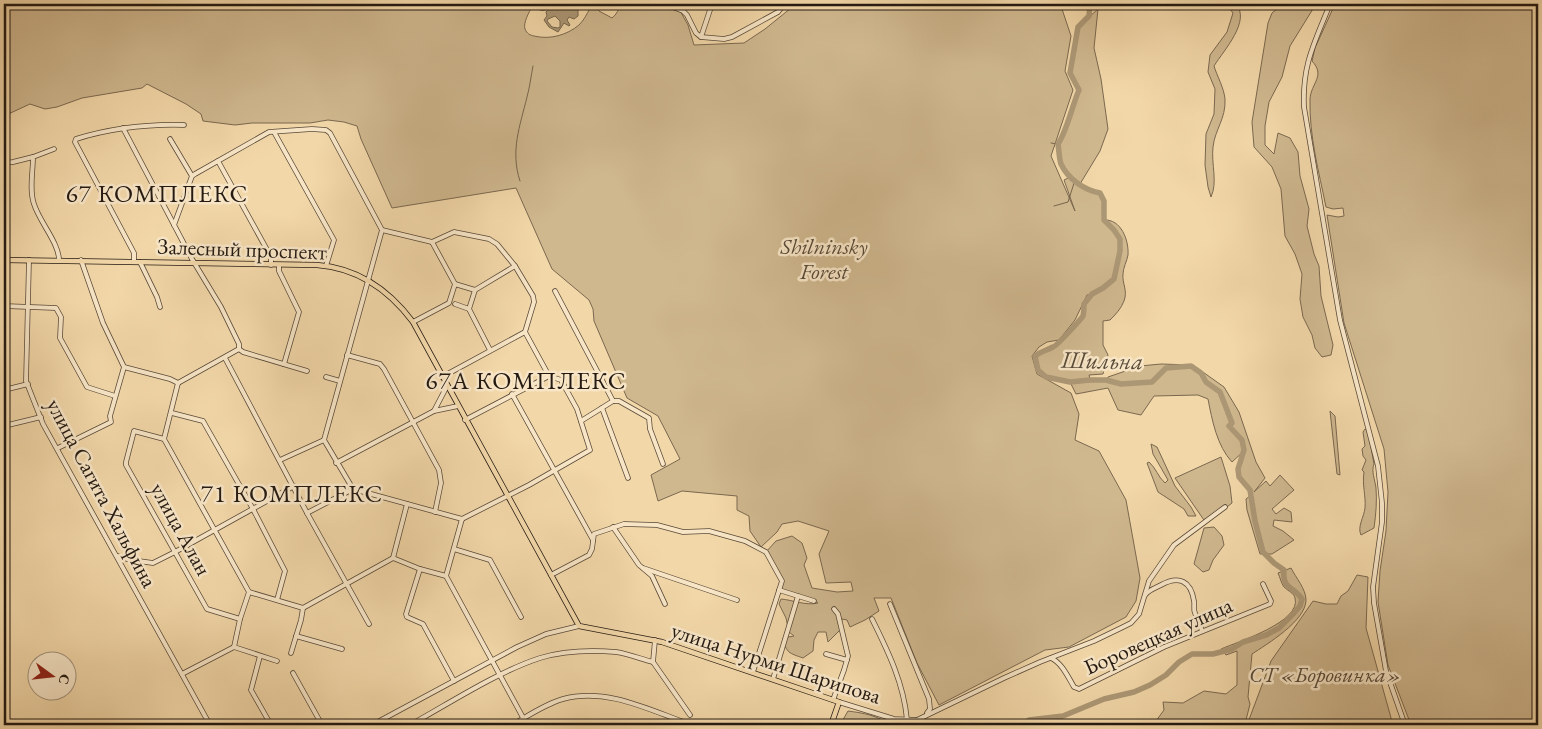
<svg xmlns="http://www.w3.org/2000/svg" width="1542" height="729" viewBox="0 0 1542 729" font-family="'EB Garamond',serif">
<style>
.green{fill:#cfb78e;stroke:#7a6850}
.water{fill:#ac9775;stroke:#76654d;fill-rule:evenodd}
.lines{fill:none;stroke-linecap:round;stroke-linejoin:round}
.stream{stroke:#76654d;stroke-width:1}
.river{stroke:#ac9775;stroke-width:5.5}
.minor-casing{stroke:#584938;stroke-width:5.5}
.major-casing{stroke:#241a12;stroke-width:6}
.minor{stroke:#f7e5c6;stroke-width:4}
.major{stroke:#f2d7a8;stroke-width:4.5}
.labels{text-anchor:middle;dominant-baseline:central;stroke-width:5;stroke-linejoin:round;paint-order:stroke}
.park-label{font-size:22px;font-style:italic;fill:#574937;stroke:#f7e5c6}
.street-label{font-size:22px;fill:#241a12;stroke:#f7e5c6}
.water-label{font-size:24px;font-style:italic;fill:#5a4c3a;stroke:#f7e5c6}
.quarter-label{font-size:25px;letter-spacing:1px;fill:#241a12;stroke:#f7e5c6}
</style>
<rect width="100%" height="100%" fill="#f2d7a8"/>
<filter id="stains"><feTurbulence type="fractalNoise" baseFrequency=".004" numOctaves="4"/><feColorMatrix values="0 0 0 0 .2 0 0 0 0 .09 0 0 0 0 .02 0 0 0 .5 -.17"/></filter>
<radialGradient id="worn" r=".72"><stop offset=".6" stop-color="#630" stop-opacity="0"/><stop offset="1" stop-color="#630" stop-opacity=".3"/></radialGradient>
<g class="green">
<path d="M4,4h115l5,6 5,-6h422c-6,11 -11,5 -19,3 -3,5 -9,16 -7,22 2,5 5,6 9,7 16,4 33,-1 45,-11 5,-5 8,-11 11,-17l6,-2 3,5 13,7c5,-3 6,-10 11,-14h39l17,5 9,16 6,20 50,-2 21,-14 31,-25h266v5l9,27 -6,35 8,19 -22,66 24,55 -11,-31 6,-3 -10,-14 -2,-19c9,-13 14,-38 20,-54l-8,-17 8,-46 20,-18 -4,39 7,31 7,50 -8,22 -20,33 9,7 11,2 4,8v19c17,-1 25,20 24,35 -1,6 -5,13 -5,19 -1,10 5,16 1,27 -3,8 -9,14 -14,19l-7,1v24l5,10 -5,19 -14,1 1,4 16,1 2,-3 32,-11 21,-2 32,1 31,22 15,25 17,50 9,16 -11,14 12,-11 4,5 10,-11 14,15 -22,19 4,5 8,-6 7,4 1,10 -18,-2 -1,6 10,5 11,9 -22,14h-12l-13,-44 -1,-11 4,-3c0,-9 -9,-12 -11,-20 -2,-8 3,-17 5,-25l-12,11c-15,-16 -20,-42 -24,-63l-10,-4 -44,1 -13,19 -23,-5 -10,-22 -32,6 -6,-12c-23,-4 -30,-2 -35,-26 6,-5 11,-5 18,-9 4,-1 28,-28 30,-31 1,-4 1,-8 1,-12l8,-10 -5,1 -12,25 -16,20 -12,2 -8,5 -7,9 5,18 34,19 8,21 -4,26 24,11 27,49 14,78 -4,23 -10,16 -57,30 -24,3 -106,55 -22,-42 -26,-65h-17l5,13 -14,9 -15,7 -3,-7 -5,-1 -2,11 -12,12 -2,-10h-8l-4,8 -1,11 -10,7c-14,-5 -17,-5 -20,-20l11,-2 -5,-4 -3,-14 -7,-14 2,-5c12,1 25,7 37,4l-5,-3 -34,-10 3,-9 -16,-29 10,-11 16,-5 10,7 5,15 -3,7 8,23 25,4 16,-1 -2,-9 -25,1 -7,-29 10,-23 -31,-10 -16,3 -5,8 -16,15 -11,-16 -1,-15 -12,-6v-14l-55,-5 -24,10 -7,-26 29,-16 -22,-43 -31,-18 -33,-77 -1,-12 -4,-9 -37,-31 -36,-81 -124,20 -31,-69 -4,-13 -13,-4 -16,-2 -18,3h-58l-17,2 -32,-4 -2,-7 -15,-10 -39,-20 -5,4 -60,10 -25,9 -12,2 -15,-5 -26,12z"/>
<path d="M1226,4h10c15,17 -12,46 -22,62 3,10 10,22 11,33 1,20 -10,30 -12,48 -2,17 5,35 -2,50l-3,-10 -3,-22 1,-31 8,-20 1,-25 -7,-17 2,-17 17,-23 6,-19z"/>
<path d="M1283,4h33l-26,42 -8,31 -13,25 -4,24v19l9,9 4,-21 12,5 8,14 2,24 9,33 -2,17 7,28 5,12 2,30 12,49 -2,10 -9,2 -7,-9 -3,-13 -9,-18 -3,-18 2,-25 -7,-20 -10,-18 -4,-47 -9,-22 -18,-20 -2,-25 16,-99 4,-10z"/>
<path d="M1335,4h203v721h-127l-23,-60 -10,-63 2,-31 6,-40 2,-39 -4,-43 -40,-126 -17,-108 11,2 6,-1 -1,-8 -10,1 -7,-2c-7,-35 -17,-71 -16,-108 1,-16 16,-23 2,-38l3,-13z"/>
<path d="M1330,411l5,5 5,59 -3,-1z"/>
<path d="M1365,429l3,2 6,33c-3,7 1,16 2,24 1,13 0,26 -2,40l-13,7c-4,-8 3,-18 4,-27 1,-12 -3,-23 -1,-36l-2,-2 4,-10 -3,-4 -1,-7 3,-3 -2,-14z"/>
<path d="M1151,444l6,3 18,39 16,21 5,9h-8l-4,-7 -26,-17 -11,-29 2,-1c7,6 9,15 16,21l3,-3 -15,-26z"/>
<path d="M1221,457l9,29 2,17 -26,20 -31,-45z"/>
<path d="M1214,527l8,9 2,9 -11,15 -4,10 -6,2 -9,-8 10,-36z"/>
<path d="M1291,568c5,10 15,21 15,32 0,21 -39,44 -54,54l-4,43 2,7 -5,20 -92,1 11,-15 -1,-8 20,1 21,-12 22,3 11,-9v-34l-11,4 -5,-6c16,-7 81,-27 74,-51 -1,-5 -7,-7 -11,-11 -3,-4 -4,-10 -6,-14z"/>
<path d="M1357,575l11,2 -2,51 27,97h-146l24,-64 42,-60 13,3h11l4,-8 7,-5z"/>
<path d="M848,711c15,2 29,4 42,14h-50z"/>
<path d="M1046,719l-5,6h-20l8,-5z"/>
</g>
<path class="water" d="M553,4h30l-2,4h-3v8l-4,3 -5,-2 -2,3 3,5 -1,1 -5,-3 -6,9 -9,-5 -5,-7 3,-4 -1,-4zM555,16l5,5v6l-2,1 -6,-1 -5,-6 1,-2z"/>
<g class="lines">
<g class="stream">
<path d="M1051,143l7,1"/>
<path d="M520,181c-10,-30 0,-55 7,-84 3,-11 4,-21 6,-31"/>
<path d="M1054,206l14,-4 7,-22"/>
</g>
<path class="river" d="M1021,725l8,-5 34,-4 41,-17 30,-7 16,-7 16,-10 13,-13 13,-8h21l19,-5 11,-7 23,-7 13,-7 15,-15 6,-7 2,-7c-9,-14 -20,-9 -18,-29l-10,-7 -11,-11 -8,-31 -5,-31 -11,-13 -1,-8 6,-19 -2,-10 -13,-14 3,-3 -12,-31 -14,-10 -5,-9 -10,-7 -25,2 -14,14 -31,2 -15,-4h-16l-20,2 -24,-5 -8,-7 -3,-14c6,-5 11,-5 18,-9 4,-1 28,-28 30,-31 1,-4 1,-8 1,-12l8,-10 11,-6 11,-9 6,-28v-12l-6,-9 -10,-10v-19l-4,-8c-16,-3 -32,-14 -39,-29 -2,-6 -2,-14 -3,-20 9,-13 14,-38 21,-54l-9,-17 8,-46 11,-11 1,-12"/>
<g class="minor-casing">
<g id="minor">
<path d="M665,4l18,7 4,4 9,18 5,4 23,2 8,-2 46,-25 6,-8"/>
<path d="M1330,4c-15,38 -28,60 -26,103l36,213 38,146 4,37v19l-9,65 1,16 12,68 19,54"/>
<path d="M701,37l11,-33"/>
<path d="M123,128l69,131 29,48 18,37v5"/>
<path d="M274,132l60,108 -8,26"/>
<path d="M170,139l22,37"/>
<path d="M54,149l-21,8c0,15 -4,33 1,47 5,17 25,39 25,56"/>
<path d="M218,161l53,96v8"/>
<path d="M4,163l9,-1 20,-5"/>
<path d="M174,225l18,-49 3,-2 74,-42 43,-3 14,1 4,3 52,97 -58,210"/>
<path d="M382,230l50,12"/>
<path d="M432,242l22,-10 35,7 8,5 18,22 18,30 1,6 -9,30 24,44 12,4 16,29 13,41 -61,35 -67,34"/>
<path d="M432,242l23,42"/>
<path d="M29,260l-3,121 17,43 167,301"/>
<path d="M81,260l22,63 21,44 46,12 8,4"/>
<path d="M134,262v-9l-59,-111 1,-3c36,-11 71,-15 108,-14"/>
<path d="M140,262l17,35 3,10"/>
<path d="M279,265v6l20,41 -15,52"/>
<path d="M475,290l40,-24"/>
<path d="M555,291l58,110"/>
<path d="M4,306l52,2 5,9 -1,21 27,49 28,9"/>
<path d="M469,309l21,41"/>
<path d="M413,322l36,-19 6,-19 20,6 -6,19 -14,-5"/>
<path d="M239,349l4,3 64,19"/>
<path d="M347,355l33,9 4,5 55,101 2,13 -6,29"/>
<path d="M225,358l82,155 62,111"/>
<path d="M326,377l14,4"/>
<path d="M442,377l83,-45"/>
<path d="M178,383l-14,56 85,153 54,16"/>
<path d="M178,383l61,-34"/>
<path d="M4,390l24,-6"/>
<path d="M512,394l81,146"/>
<path d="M613,401h6l30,17 1,11 13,35"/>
<path d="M602,408l26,70"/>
<path d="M434,411l24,-5"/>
<path d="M172,413l31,8 50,88 32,62 -8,29"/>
<path d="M465,420l84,-44"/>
<path d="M581,421l32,-20"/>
<path d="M4,426l37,-9"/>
<path d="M164,439l-30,-8 -8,31v3l81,144 33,10"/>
<path d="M324,440l29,49"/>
<path d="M58,448l53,-26 -1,-6 14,-49"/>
<path d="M280,460l44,-20"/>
<path d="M336,463l98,-52 13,-25"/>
<path d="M353,489l109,30"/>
<path d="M407,504l-14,54 27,11 26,7"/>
<path d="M307,513l46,-24"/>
<path d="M462,519l-16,57 81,149"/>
<path d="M613,527l26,38 13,11 13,28"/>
<path d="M454,549l36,11 31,57"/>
<path d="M117,556l14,4 22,3 22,-11 119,-66"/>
<path d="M643,568l94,32"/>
<path d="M420,569l-14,45 1,3 16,7 31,57"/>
<path d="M551,575l38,-20 3,-6 2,-15 30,-10 33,1 26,7 26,-1 36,10 21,11 16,29 -29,91"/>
<path d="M1145,595c4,-5 10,-7 16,-10 18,-10 30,-4 33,16 1,4 -1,8 1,12 2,6 5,11 7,18"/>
<path d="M798,596l16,5"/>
<path d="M890,604l39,95 1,10 -3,4"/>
<path d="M303,608l90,-50"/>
<path d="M872,619c16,32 32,65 35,101"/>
<path d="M296,636l46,13"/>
<path d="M655,640l-2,22 37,53"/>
<path d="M234,647l6,-28 9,-27"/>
<path d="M234,647l43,14"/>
<path d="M291,653l10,-33 2,-12"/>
<path d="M826,654l21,6"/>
<path d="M260,656l-9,34 20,35"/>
<path d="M1051,658c11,5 17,19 23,29l5,2 85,-42 106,-43 1,-3 -8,-17"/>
<path d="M293,673l29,52"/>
<path d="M182,674l52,-27"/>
<path d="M773,679l25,-83 -19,-6"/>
<path d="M833,700l11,-30 4,-14 -10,-42 -4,-5"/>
<path d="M839,702l55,17 23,1 87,-42 36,-16 54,-21 27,-13 10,-5 8,-9 10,-33 25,-36 51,-38"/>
<path d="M917,720l6,5"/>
<path d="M372,725l145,-78 29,-13 33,-8"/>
<path d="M410,725c40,-22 87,-53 130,-67 23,-7 51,-8 76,-6 13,2 25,7 37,10"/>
<path d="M512,725c16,-9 33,-21 51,-26 45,-12 88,12 129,26"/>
</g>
</g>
<g class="major-casing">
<path id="major" d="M4,260l313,5c41,3 72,25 96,57l166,304 83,16 177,60 -8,23"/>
</g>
<use href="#minor" class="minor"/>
<use href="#major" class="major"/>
</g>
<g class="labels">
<g class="park-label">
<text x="824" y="246">Shilninsky<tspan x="824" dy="25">Forest</tspan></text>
<text x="1325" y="674">СТ «Боровинка»</text>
</g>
<g class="street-label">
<text transform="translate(242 249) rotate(2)">Залесный проспект</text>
<text transform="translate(102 493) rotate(62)">улица Сагита Хальфина</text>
<text transform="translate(181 529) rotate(61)">улица Алан</text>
<text transform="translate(1158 636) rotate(-24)">Боровецкая улица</text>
<text transform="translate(776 663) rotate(18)">улица Нурми Шарипова</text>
</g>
<g class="water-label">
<text transform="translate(1102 360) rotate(1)">Шильна</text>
</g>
<g class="quarter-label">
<text x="157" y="193">67 КОМПЛЕКС</text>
<text x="526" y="380">67А КОМПЛЕКС</text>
<text x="292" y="493">71 КОМПЛЕКС</text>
</g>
</g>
<rect width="1542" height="729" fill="none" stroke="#f2d7a8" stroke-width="20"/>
<rect x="5" y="5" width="1532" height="719" fill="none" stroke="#241a12" stroke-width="2.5"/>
<rect x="10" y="10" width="1522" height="709" fill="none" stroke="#241a12"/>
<g transform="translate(52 676) rotate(105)"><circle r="24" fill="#f7e5c6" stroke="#a3947e"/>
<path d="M0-4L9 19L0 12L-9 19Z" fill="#8f2418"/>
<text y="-8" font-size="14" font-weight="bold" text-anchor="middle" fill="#241a12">С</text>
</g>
<rect width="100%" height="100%" filter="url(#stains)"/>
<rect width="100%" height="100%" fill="url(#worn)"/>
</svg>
